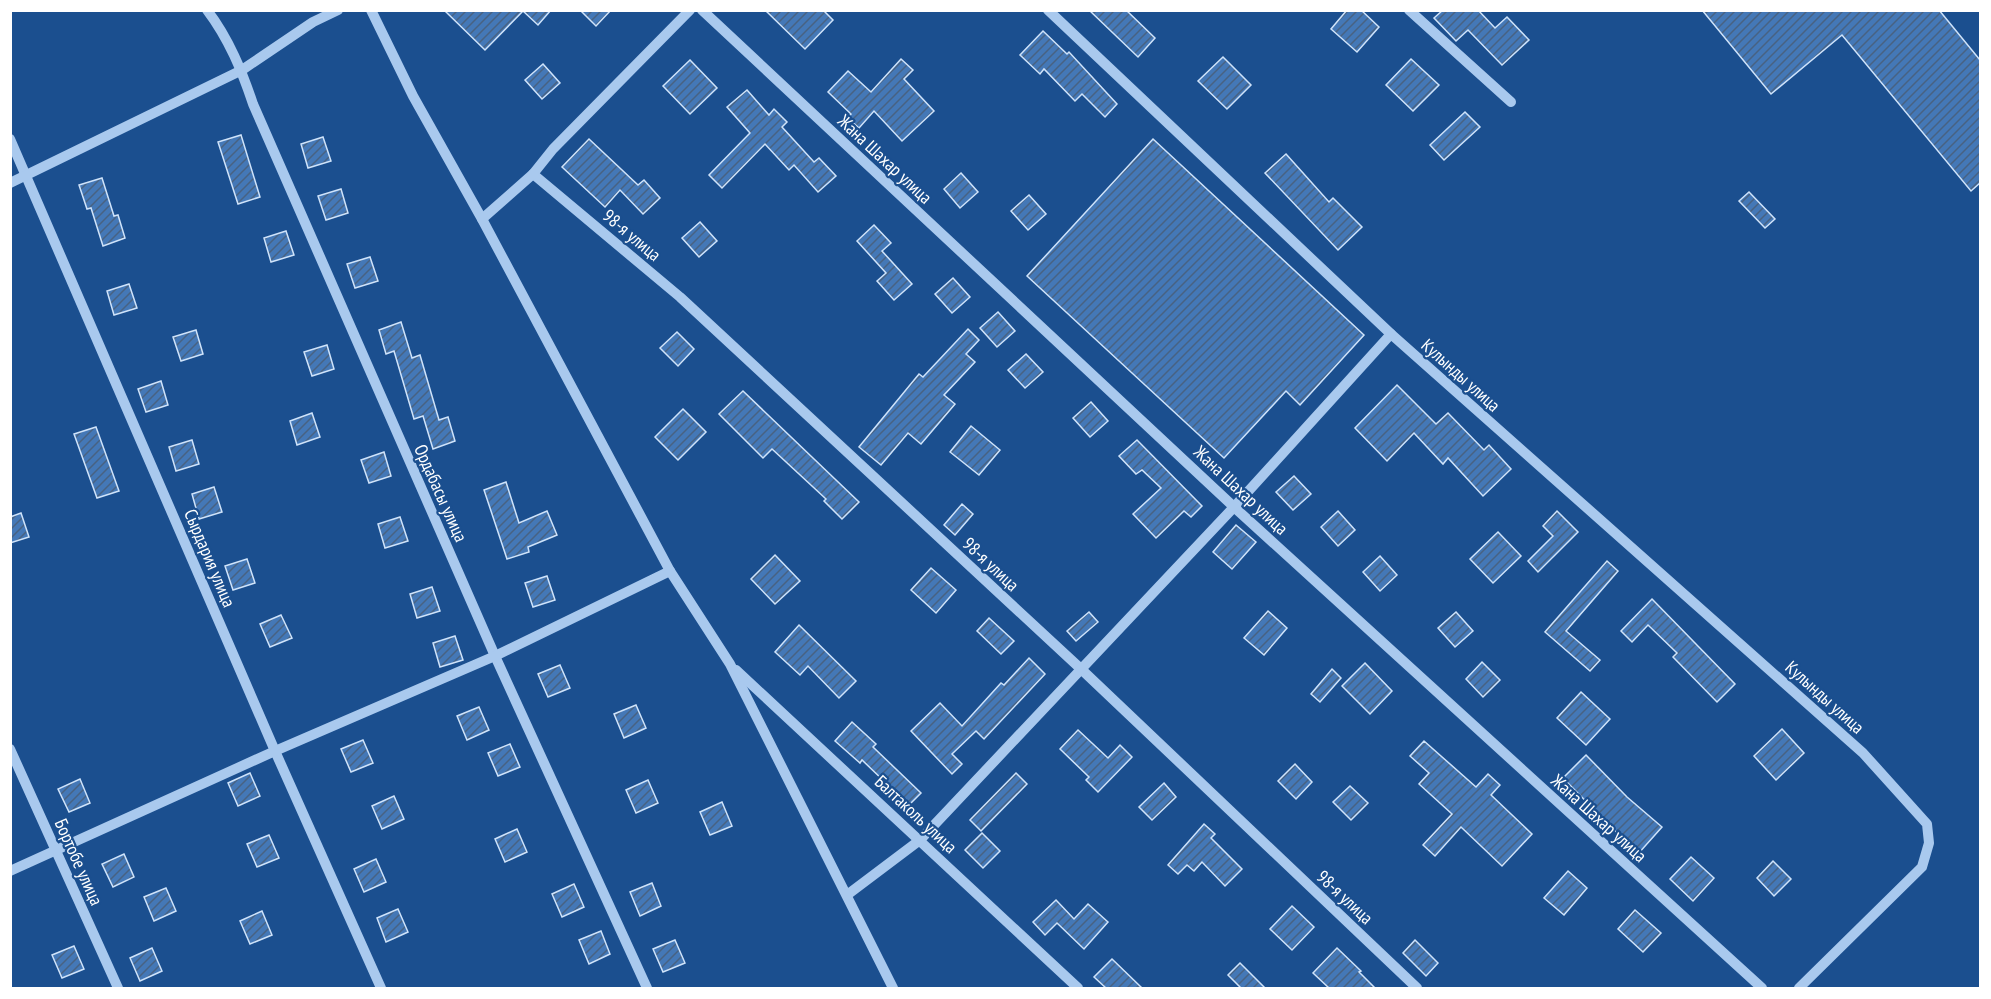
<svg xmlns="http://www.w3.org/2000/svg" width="1991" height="999" viewBox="0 0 1991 999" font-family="'PT Sans Narrow',sans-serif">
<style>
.building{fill:url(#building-hatch);stroke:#cfe3fa;stroke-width:1.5}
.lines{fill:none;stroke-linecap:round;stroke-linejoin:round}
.minor{stroke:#a9c9ee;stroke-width:10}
.labels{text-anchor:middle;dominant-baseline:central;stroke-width:4.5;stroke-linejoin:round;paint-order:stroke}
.street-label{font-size:18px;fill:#fff;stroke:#1b4f8f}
</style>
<defs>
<pattern id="building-hatch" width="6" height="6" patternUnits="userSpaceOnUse" patternTransform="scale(1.5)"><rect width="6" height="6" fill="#4478b7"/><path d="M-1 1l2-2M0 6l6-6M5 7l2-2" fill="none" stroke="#486282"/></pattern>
</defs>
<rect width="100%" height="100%" fill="#1b4f8f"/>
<g class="building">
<path d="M444,10h107l-13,15 -15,-14 -38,39z"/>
<path d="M580,10h31l-15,16z"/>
<path d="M765,10h58l10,10 -28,29z"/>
<path d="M1089,10h37l29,28 -17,19z"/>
<path d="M1347,10h14l18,17 -22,25 -26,-23z"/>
<path d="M1443,10h35l17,18 12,-11 22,23 -27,25 -34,-35 -12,11 -22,-23z"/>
<path d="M1702,10h237l41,50v123l-9,8 -129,-156 -71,59z"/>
<path d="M1043,31l24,23 2,-2 48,52 -12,13 -23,-23 -7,7 -31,-32 -4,5 -20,-19z"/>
<path d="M1223,57l28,28 -24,24 -29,-28z"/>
<path d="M901,59l12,11 -9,9 30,32 -32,30 -28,-30 -15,17 -11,-10 3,-4 -23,-22 20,-21 23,21z"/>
<path d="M1411,59l28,26 -26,26 -27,-26z"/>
<path d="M690,60l27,28 -27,26 -27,-28z"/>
<path d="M543,64l17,19 -18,16 -17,-19z"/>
<path d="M747,90l22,25 5,-6 13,13 -5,5 32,35 5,-4 17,18 -18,16 -24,-27 -5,5 -24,-26 -43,44 -13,-13 41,-42 -23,-26z"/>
<path d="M1465,112l15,15 -36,33 -14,-15z"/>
<path d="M241,135l19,62 -22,7 -20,-62z"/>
<path d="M323,137l8,24 -23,7 -7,-24z"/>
<path d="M589,139l49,46 6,-5 16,18 -17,16 -23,-24 -15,17 -43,-40z"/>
<path d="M1153,139l211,196 -64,70 -14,-14 -62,67 -197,-182z"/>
<path d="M1286,154l43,48 4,-4 29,29 -24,23 -73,-77z"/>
<path d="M961,173l17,19 -18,16 -16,-19z"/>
<path d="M102,178l12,38 4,-1 7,23 -22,8 -12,-38 -4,1 -8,-24z"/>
<path d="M341,189l7,24 -22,7 -8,-24z"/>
<path d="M1749,192l26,27 -10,9 -26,-27z"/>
<path d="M1029,195l17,19 -18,16 -17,-19z"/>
<path d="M700,222l17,19 -18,16 -17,-19z"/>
<path d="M874,225l17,18 -9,8 30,33 -18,16 -17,-19 9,-8 -29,-32z"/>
<path d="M286,231l8,24 -23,7 -7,-24z"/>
<path d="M370,257l8,24 -23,7 -8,-24z"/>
<path d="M953,278l17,19 -18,16 -17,-19z"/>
<path d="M129,284l8,24 -23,7 -7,-24z"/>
<path d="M998,312l17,19 -18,16 -17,-19z"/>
<path d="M401,322l11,36 8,-3 19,65 9,-3 7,24 -22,8 -10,-33 -9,3 -20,-68 -8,3 -7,-24z"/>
<path d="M968,329l11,11 -13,14 9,8 -31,33 11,9 -34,40 -13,-11 -27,32 -22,-18 60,-73 4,3z"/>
<path d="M196,330l7,24 -22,7 -8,-24z"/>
<path d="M677,332l17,17 -16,17 -18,-18z"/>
<path d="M327,345l7,24 -22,7 -8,-24z"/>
<path d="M1026,354l17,18 -18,16 -17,-18z"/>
<path d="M161,381l7,24 -22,7 -8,-23z"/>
<path d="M1397,385l39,39 12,-11 36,37 5,-5 22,24 -28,27 -35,-38 -5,6 -29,-31 -27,28 -32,-33z"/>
<path d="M743,391l116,111 -17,17 -18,-18 2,-2 -54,-50 -9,9 -44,-44z"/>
<path d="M1091,402l17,19 -18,16 -17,-19z"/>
<path d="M683,409l23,23 -28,28 -23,-23z"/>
<path d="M312,413l8,24 -23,8 -7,-24z"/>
<path d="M971,426l29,24 -21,25 -29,-23z"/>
<path d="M96,427l23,64 -22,7 -23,-64z"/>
<path d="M192,440l7,24 -23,7 -7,-24z"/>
<path d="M1137,440l65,66 -11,11 -7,-6 -28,27 -23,-24 28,-26 -19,-18 -6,4 -17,-18z"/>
<path d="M384,452l7,24 -22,7 -8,-23z"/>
<path d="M1294,476l17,18 -18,16 -17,-18z"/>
<path d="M506,482l13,41 28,-12 10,24 -29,12 1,5 -22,7 -23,-69z"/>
<path d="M214,487l8,25 -23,7 -7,-25z"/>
<path d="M962,504l11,10 -18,21 -11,-10z"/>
<path d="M1338,511l17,19 -17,16 -17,-19z"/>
<path d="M1557,511l21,21 -40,40 -10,-11 25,-25 -10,-10z"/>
<path d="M21,513l8,24 -19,6v-26z"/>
<path d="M400,517l8,24 -23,7 -7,-24z"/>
<path d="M1236,525l20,17 -24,27 -19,-17z"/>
<path d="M1498,532l23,24 -28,27 -23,-24z"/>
<path d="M775,555l25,26 -25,23 -24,-25z"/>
<path d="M1380,556l17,19 -17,16 -17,-19z"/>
<path d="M247,559l8,24 -22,7 -8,-24z"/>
<path d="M1607,561l11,10 -52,60 34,29 -10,11 -45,-39z"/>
<path d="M931,568l25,22 -20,23 -25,-23z"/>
<path d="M547,576l8,24 -22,7 -8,-24z"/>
<path d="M432,587l8,24 -23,7 -7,-24z"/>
<path d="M1652,599l83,85 -18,18 -44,-45 4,-4 -29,-28 -16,17 -11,-11z"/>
<path d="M1268,611l19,17 -23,27 -20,-17z"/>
<path d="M1089,612l9,10 -22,19 -9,-10z"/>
<path d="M1456,612l17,19 -18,16 -17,-19z"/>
<path d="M281,615l11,23 -22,9 -10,-23z"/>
<path d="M989,618l25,23 -13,13 -24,-23z"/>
<path d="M799,625l57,56 -17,17 -31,-32 -8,9 -25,-23z"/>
<path d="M455,636l8,24 -23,7 -7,-24z"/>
<path d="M1029,658l16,16 -61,65 -8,-8 -24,23 10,10 -10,10 -41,-43 29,-28 22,23 39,-43 3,2z"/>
<path d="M1482,662l18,18 -17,17 -17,-18z"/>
<path d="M1365,663l27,28 -22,23 -28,-28z"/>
<path d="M560,665l10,23 -22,9 -10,-23z"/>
<path d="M1332,669l9,9 -21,24 -9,-8z"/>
<path d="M1581,692l29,27 -24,26 -29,-27z"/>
<path d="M636,705l10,23 -22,10 -10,-24z"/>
<path d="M479,707l10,23 -22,10 -10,-24z"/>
<path d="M852,722l24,22 -3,3 48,46 -12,12 -47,-45 -2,3 -25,-22z"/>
<path d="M1782,729l22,24 -28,27 -22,-24z"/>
<path d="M1078,730l30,28 12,-13 12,12 -34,35 -12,-12 3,-3 -29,-28z"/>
<path d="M363,740l10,23 -22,9 -10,-23z"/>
<path d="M1424,741l52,46 12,-13 12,11 -9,10 41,39 -30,32 -41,-39 -26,29 -12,-11 29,-31 -33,-30 10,-11 -19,-17z"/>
<path d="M510,744l10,23 -22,9 -10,-23z"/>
<path d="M1586,755l41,42 35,30 -24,27 -75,-76z"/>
<path d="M1295,764l17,18 -16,17 -18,-18z"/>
<path d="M250,773l10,23 -22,10 -10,-23z"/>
<path d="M1016,773l11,11 -46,47 -11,-11z"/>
<path d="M80,779l10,24 -21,9 -11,-23z"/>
<path d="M648,780l10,23 -22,10 -10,-23z"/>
<path d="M1164,783l12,14 -24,23 -13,-13z"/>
<path d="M1350,786l18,17 -17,17 -18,-18z"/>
<path d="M394,796l10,23 -22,10 -10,-23z"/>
<path d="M722,802l10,24 -22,9 -10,-23z"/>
<path d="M1204,824l11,10 -4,4 31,31 -17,17 -23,-24 -8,9 -7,-6 -9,9 -10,-9z"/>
<path d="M517,829l10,23 -22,10 -10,-23z"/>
<path d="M982,833l18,18 -17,17 -18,-18z"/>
<path d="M269,835l10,23 -22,9 -10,-23z"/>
<path d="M124,854l10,23 -21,10 -11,-23z"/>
<path d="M1691,857l23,21 -21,23 -23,-22z"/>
<path d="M376,859l10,23 -22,10 -10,-23z"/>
<path d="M1773,861l18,18 -17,17 -17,-18z"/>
<path d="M1568,871l19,17 -23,27 -20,-17z"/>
<path d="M652,883l9,23 -21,10 -10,-24z"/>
<path d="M574,884l10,23 -22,10 -10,-23z"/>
<path d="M166,888l10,23 -22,10 -10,-24z"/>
<path d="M1056,900l18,19 14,-15 20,18 -24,27 -27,-26 -12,12 -12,-13z"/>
<path d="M1292,906l22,21 -22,23 -22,-21z"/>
<path d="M398,909l10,23 -22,10 -9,-24z"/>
<path d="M1635,910l26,23 -18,19 -25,-23z"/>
<path d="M262,911l10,24 -22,9 -10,-23z"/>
<path d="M601,931l9,23 -21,10 -10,-24z"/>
<path d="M675,940l10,23 -22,9 -10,-23z"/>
<path d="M1415,940l23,23 -12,13 -23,-23z"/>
<path d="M74,946l10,23 -22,9 -10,-23z"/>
<path d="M152,948l10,23 -22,10 -10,-23z"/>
<path d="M1337,948l24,23 -2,1 16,16h-46l-16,-15z"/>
<path d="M1112,959l30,29h-36l-12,-11z"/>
<path d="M1240,963l25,25h-24l-13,-13z"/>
</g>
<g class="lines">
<g class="minor">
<path d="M207,10c22,29 35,61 46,94l242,552 152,332"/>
<path d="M371,10l42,86 69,123 188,352 60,93 163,324"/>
<path d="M702,10l532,497 528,481"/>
<path d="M1048,10l343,324 472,419 64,71 2,19 -7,24 -123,121"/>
<path d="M1409,10l102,92"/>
<path d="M10,139l265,612 106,237"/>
<path d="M533,174l147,123 401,372 336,319"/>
<path d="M10,183l232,-113 71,-48 25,-12"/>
<path d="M482,219l51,-45 20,-25 137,-139"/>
<path d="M736,670l342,318"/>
<path d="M10,749l108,239"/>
<path d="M10,871l265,-120 220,-95 175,-85"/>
<path d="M847,895l73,-55 314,-333 157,-173"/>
</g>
</g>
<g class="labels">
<g class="street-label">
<text transform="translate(885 159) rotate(43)">Жана Шахар улица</text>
<text transform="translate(632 235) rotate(40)">98-я улица</text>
<text transform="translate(1461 375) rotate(42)">Кулынды улица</text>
<text transform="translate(1241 490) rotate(43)">Жана Шахар улица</text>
<text transform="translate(441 493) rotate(66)">Ордабасы улица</text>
<text transform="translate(210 558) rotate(67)">Сырдария улица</text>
<text transform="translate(991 564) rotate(43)">98-я улица</text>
<text transform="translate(1825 697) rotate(42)">Кулынды улица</text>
<text transform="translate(916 814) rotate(43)">Балтаколь улица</text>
<text transform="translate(1599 818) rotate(42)">Жана Шахар улица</text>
<text transform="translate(79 862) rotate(66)">Бортобе улица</text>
<text transform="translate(1345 897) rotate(43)">98-я улица</text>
</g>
</g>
<rect width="1991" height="999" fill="none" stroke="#ffffff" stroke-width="24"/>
</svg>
